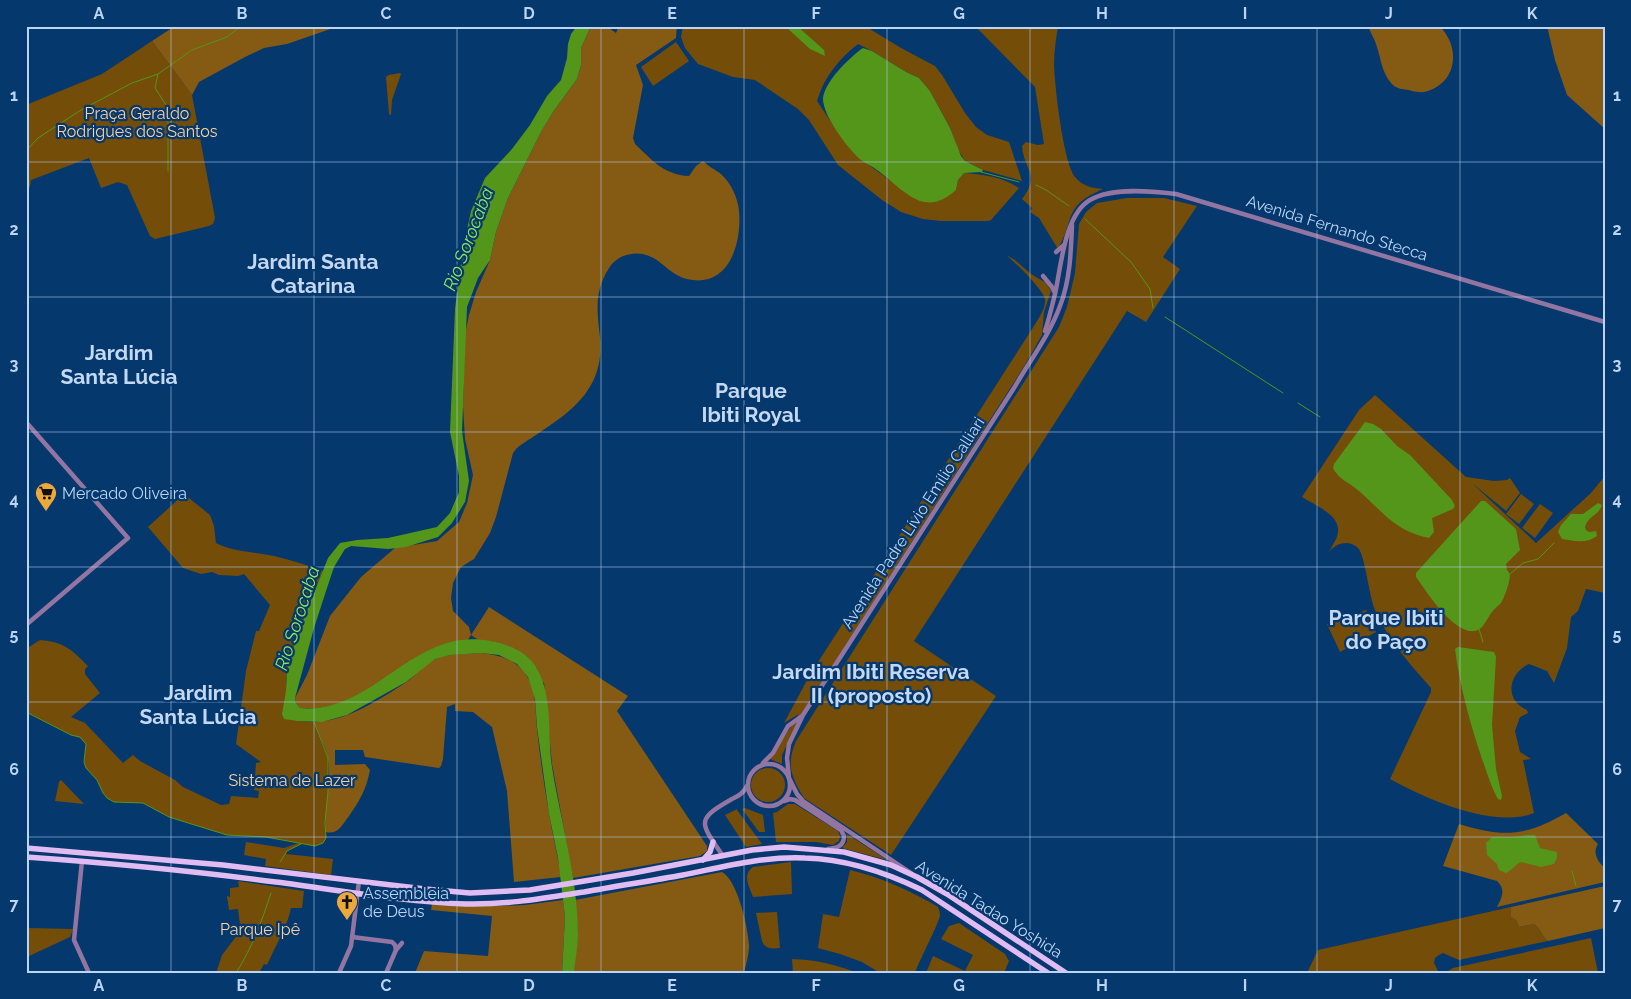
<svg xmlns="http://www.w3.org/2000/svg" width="1631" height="999" viewBox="0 0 1631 999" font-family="Raleway,sans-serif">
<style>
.green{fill:#744d09}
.forest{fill:#855a13}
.water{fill:#54961a}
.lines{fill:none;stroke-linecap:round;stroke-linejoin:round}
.stream{stroke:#54961a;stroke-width:1}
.minor{stroke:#9375a2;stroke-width:4.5}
.major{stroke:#e1bcf3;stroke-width:5.5}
.grid{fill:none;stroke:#bcd5f5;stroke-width:1;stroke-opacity:0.55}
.labels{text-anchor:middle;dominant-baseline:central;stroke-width:4.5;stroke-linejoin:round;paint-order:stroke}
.park-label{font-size:16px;fill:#f8d2a0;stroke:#05386d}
.street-label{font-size:16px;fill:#bcd5f5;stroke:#05386d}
.poi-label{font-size:16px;fill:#bcd5f5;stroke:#05386d;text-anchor:start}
.water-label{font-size:18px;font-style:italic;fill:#93e657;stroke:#05386d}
.district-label{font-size:21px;font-weight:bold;fill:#c4d8f2;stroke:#05386d}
.neatline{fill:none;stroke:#bcd5f5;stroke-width:2}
.grid-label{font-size:16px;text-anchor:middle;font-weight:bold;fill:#bcd5f5}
</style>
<rect width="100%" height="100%" fill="#05386d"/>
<g class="green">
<path d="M683,26h182l36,22 34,18 7,9 23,38 11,14 11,8 22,7 13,39 -39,-11 -18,-9 -8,-13 -7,-20 -20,-37 -11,-13 -13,-6 -34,-21 -14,-7c-19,15 -34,33 -41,57l18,27 23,29 52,38 46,-5 2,-10 6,-7c22,2 36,3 55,15l-28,32 -3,1h-47l-18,-2 -22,-7 -19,-12 -44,-35 -29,-45 -11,-11 -43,-29 -22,-3 -35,-13 -13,-16 -4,-11z"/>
<path d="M975,26h83c-2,13 -4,26 -4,39 1,22 9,96 21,112 7,9 17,11 28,12 -40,17 -28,30 -45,60l-19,-31 -9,-6 2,-4 -10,-9c19,-25 2,-28 0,-53l4,-4 12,3 6,-1 -9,-57z"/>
<path d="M152,41l40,54 23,123 -2,6 -4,2 -54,13 -5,-3 -23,-51 -9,-3 -17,6 -12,-30 -58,22 -1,7 -4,2v-84l76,-31z"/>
<path d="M676,42l13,19 -36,25 -12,-19z"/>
<path d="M400,73l1,1 -9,26 -1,15 -2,-1 -3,-37 3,-2z"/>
<path d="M1127,198h37l33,8 -34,51 17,12 -34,53 -19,-11 -213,330 82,55 -105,159 -87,-57c-13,-21 -18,-34 -8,-57l263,-414 8,-20 8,-34 4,-49 7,-12 11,-9z"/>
<path d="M1006,255l9,5 16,14 15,9 5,8 -7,21 -2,23 -17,30 -222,347 -21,43v9l-12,-5 29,-45 -15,9 27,-50 223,-347c4,-7 12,-18 11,-26 0,-9 -31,-39 -39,-45z"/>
<path d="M1375,395l91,82 28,4 13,-1 3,-2 10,15 -14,18 -33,-27 63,59 55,-50 14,-17v117l-19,-4 -8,22 -7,6 -4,31 -13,35 -7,-12 -18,-7c-21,10 -25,36 -2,46l1,3 -8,4 -5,14 5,21 11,7 -8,1 11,53c-41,16 -108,-14 -144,-34l41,-87v-4c-21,-24 -43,-48 -56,-78 -6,-14 -10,-55 -17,-62 -9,-9 -23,-5 -30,5 4,-7 10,-15 10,-22 2,-16 -25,-27 -36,-34l57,-87z"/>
<path d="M184,494l26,21 4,11 2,17c18,9 39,9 58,13 17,4 33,9 49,15 -10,26 -42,95 -36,121 2,10 7,20 11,29l15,1 15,36v33l-3,32 1,15 -3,5 -8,3 -49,-9 -39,-2 -58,-18 -26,-14 -29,-1 -7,-4 -4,-5 -6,-13 -11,-12 -2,-6 2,-18 -6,-6 -9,-3 -45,-23v-63l14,-9c24,2 31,9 48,26l-3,3v5l15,19 -29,24 14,6 38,40 10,-8 7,6 35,19 8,7 38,18 8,-1 2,-8 27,2 1,-7 -5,-1 2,-27 5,-1 -25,-18 10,-73 10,-40h3l11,-26 -26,-31 -6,2 -19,-1 -7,-3 -11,2 -18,-6 -35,-41z"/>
<path d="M1521,494l13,10 -15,20 -13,-10z"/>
<path d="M1540,504l13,9 -18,25 -13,-10z"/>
<path d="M1366,610l10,22 -36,20 -13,-28z"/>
<circle cx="768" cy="785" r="17"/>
<path d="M61,780l23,24 -29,-3 4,-19z"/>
<path d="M788,804h7l43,27 2,5 -1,5 -6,4 -17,-3h-40l-3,-29 4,-1z"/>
<path d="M745,808l18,7 2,17h-6l-17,-23z"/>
<path d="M737,809v1l25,34 -16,3 -21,-32z"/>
<path d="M847,834l40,26 -45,-12 5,-6z"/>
<path d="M246,842l38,6 15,-5 2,1 -14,7 -1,3 47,5 -2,16 -66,-9 1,-7 -22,-4z"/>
<path d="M791,862l1,32 -39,3c-4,-11 -11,-22 0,-30z"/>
<path d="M850,870c33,8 59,20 88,37 1,3 2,5 2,8 1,4 -22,48 -25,58h-35l-18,-11 -22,-8 -22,-6 5,-34 16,3z"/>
<path d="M238,881l66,10 -2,17h-11c-4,20 -16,38 -24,57l-3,-1 -5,9h-43l6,-18 16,-21 2,-9 -2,-16 -9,1 -2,-14 3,1v-9l9,-1z"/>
<path d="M1511,907v10l5,3 3,7 15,-3c7,5 8,13 14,17l-89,19 -16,-7 -4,2 -4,3 -1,5 4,8h10l5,-3 138,-30 7,35h-291l11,-23z"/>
<path d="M777,912l3,36c-8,1 -15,1 -18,-7l-6,-28z"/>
<path d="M959,923l46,31 4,7 -5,12h-78l7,-17 32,15 8,-16 -32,-16 8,-13z"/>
<path d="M26,928l47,1 -3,8 -43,20z"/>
<path d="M792,959c24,1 43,5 65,14h-64z"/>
</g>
<g class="forest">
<path d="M175,26h164l-52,18 -23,4 -19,9 -46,25 -7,13 -40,-54z"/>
<path d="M591,26h15l10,7 3,-7h58l-1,12 -40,27 7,20 -10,53 2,6c17,16 29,31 54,32l7,-10 7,-5c6,6 13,9 18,13 10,9 17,24 18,37 3,32 -10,78 -52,68 -15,-3 -26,-19 -38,-23 -14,-6 -32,-1 -40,12 -15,24 -12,43 -9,69 6,61 -42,82 -83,111l-4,5 -17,64 -6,16 -16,26 -13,8 -8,16 -2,15 2,13 16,16 2,8 18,-28 139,89 -11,15 90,135v5l-7,5 -127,22 -21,-114 -8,-81 -52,-42h-12l-9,-6 -4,6c-8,-1 -14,2 -22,4 -51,16 -87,69 -145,63l-4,-5 -1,-5 12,-23 23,-59 31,-39 34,-29 42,-7 22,-19 8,-19 6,-28 -8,-36 -2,-33 2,-71 4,-20 7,-23 14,-32 6,-28 12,-34 33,-66 12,-20 24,-33 4,-14v-17z"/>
<path d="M1368,26h71c19,17 20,49 -4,62 -5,2 -10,5 -15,4 -4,0 -8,-1 -11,-2 -7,-1 -13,-1 -18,-7 -10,-12 -10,-25 -15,-39 -2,-6 -6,-12 -8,-18z"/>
<path d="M1547,26h58v103l-38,-34 -12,-35z"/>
<path d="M481,653c18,2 35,6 46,23 10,16 8,35 10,53 3,28 7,56 12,84 3,21 9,42 12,64l-47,5 -7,-91 -15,-64 -19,-15 -18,-1v-7l-8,3 -4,52 -2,7 -2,2 -74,-11 -2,-7h-28v15l30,-1 5,6c-4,20 -10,30 -21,46 -7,9 -11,19 -23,16 -3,-24 6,-49 2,-74 -2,-11 -11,-25 -15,-36 32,0 66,-22 92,-39 10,-7 19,-18 30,-24 14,-6 31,-5 46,-6z"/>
<path d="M1566,813l32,31c-6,9 0,18 7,24v14l-108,25c5,-10 9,-17 0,-26l-54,-15 16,-42c45,14 67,12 107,-11z"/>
<path d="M722,872c16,9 26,56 27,73 0,10 -3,19 -5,28h-171l5,-37 -3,-36z"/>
<path d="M1605,886v42l-57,13c-6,-4 -7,-12 -14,-17l-15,3 -3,-7 -5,-3v-10z"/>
<path d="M563,900l2,17 -3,56h-147l9,-22 64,5 4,-40 -61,-6 1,-6 67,2 26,-1z"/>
</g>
<g class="water">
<path d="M577,26h14l-10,22v17l-4,14 -24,33 -12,20 -33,66 -12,34 -6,28 -12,18 -11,29 -5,124 7,50 -4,21 -13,21 -14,14 -32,10 -18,2 -37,-3 -6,3 -11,18 -8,24 -12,37 -19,70 1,5 4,5c64,6 102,-60 161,-68 23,-3 58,4 73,24 20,29 13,69 18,103 9,56 26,111 26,168 0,12 -3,25 -4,38h-12l3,-56 -7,-59 -9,-44 -12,-87 -2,-28 -7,-22 -11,-13 -18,-9 -18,-2 -31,2 -15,4 -29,23 -59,33 -25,7 -24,-1 -14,-2 -2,-5 4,-23 1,-21 11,-37 30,-75 12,-15 17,-3 31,-2 49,-11 13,-14 9,-21v-16l-9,-44 5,-123 8,-61 8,-37 14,-33 27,-29 18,-24 17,-29 14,-16 6,-22 1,-14 3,-10z"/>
<path d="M785,26h12l27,24 1,6 -15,-7z"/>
<path d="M863,48l9,3 34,21 13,6 11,13 20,37 11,28 4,5 18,9 -1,2 -18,1 -6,7 -2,10c-9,8 -19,14 -31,12 -16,-2 -35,-23 -48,-32 -5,-4 -11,-6 -16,-10 -13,-11 -38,-44 -38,-61 1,-17 27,-42 40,-51z"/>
<path d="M1365,422l8,2 8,5 16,17 13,9 42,45 3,6 -2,3 -21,9 2,14 -5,6c-34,-7 -46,-26 -70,-47 -9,-8 -21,-12 -26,-23l1,-4z"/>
<path d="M1481,501h4l31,28 4,21 -14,14 1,6 3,4c0,8 -5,22 -9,29 -3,3 -6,5 -9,9 -4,5 -8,15 -14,18 -22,9 -51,-38 -62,-53v-4z"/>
<path d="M1598,503l4,2c-3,10 -14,11 -17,22l1,3 3,2 7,-1 1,5c-11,8 -22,5 -35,3l-4,-7 3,-7 10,-11h12z"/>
<path d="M1458,647l36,5 2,5 -4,68 4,44 6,27 -1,4 -3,-1c-7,-12 -11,-27 -16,-40 -12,-36 -22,-72 -27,-110z"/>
<path d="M1528,835h7l5,13 17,4v6l-3,6 -13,3 -20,-5c-6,3 -9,8 -15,11l-7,-3 -2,-6 -10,-9 -1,-12 6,-6h22z"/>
</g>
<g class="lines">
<g class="stream">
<path d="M158,74l-3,14 13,20v63"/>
<path d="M26,151l12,-13 43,-28 51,-27 26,-9 34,-24 35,-13 14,-11"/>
<path d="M981,172l38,10"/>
<path d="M1036,185l10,5 23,16"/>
<path d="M1085,219l46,43 19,27 3,19"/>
<path d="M1165,317l118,76"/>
<path d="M1298,403l22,14"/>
<path d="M1510,574l13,-11 15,-4 16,-16"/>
<path d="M1479,629l4,13"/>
<path d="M26,712l45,23 9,2 6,7 -2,18 2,6 11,12 6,13 4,5 7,4 29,1 26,14 58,18 39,2 49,9 8,-3 3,-5 -1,-15 3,-32v-33l-14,-36"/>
<path d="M280,862l7,-11 14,-7"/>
<path d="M1572,871l4,15"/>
<path d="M236,973c17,-27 25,-50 35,-80"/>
</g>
<g class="minor">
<path d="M1056,252l8,-7"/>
<path d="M1043,276l9,11 3,6"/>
<path d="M1045,331c4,-12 7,-25 10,-37 6,-26 9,-79 35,-94 22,-13 62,-9 86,-6l429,128"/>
<path d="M26,422l102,116 -102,87"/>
<path d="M763,763l10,-10 15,-27 14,-10"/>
<circle cx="769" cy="785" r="21"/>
<path d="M784,801l6,-2 5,1 46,30 3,6c0,10 -7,12 -16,13"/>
<path d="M723,856c-23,-34 -28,-36 9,-57 7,-3 12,-6 15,-13"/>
<path d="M82,861l-8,79 15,33"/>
<path d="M911,873l-108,-72 -6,-7 -8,-16 -2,-20 2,-14 14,-29 211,-327c15,-26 36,-54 46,-82 10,-25 11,-54 12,-81"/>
<path d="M352,937l40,5 3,3 1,5"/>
<path d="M339,973l12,-27 8,-65"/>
<path d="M386,973l10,-23 6,-7"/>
</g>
<g class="major">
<path d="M26,848l197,17 202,24 45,4 60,-3 103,-17 119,-23 32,-3 60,5 47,13 26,12 30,17 119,79"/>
<path d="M26,857c84,6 167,14 250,25 63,8 126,20 190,22 40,1 79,-6 118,-12 33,-6 66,-11 99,-17 40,-8 80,-19 122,-17 41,1 80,14 117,32l126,83"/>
<path d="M703,860l7,-8 3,-10"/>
</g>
</g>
<path class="grid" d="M171,26v947M314,26v947M457,26v947M601,26v947M744,26v947M887,26v947M1030,26v947M1174,26v947M1317,26v947M1460,26v947M26,162h1579M26,297h1579M26,432h1579M26,567h1579M26,702h1579M26,837h1579"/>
<defs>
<g id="supermarket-pin" transform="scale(1.125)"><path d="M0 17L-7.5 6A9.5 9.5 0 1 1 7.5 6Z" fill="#eda83b" stroke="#05386d"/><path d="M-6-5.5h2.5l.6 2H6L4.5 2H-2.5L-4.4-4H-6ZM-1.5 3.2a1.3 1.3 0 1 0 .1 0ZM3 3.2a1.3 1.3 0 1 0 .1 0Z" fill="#111"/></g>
<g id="church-pin" transform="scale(1.125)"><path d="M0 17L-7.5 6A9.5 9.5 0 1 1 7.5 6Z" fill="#eda83b" stroke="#05386d"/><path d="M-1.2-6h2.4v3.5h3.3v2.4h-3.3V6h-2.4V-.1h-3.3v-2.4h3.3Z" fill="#111"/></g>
</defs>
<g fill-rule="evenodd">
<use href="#supermarket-pin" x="46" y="493"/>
<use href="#church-pin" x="347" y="902"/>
</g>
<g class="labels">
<g class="park-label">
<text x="137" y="113">Praça Geraldo<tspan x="137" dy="18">Rodrigues dos Santos</tspan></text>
<text x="292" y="780">Sistema de Lazer</text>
<text x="260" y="929">Parque Ipê</text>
</g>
<g class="street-label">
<text transform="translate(1337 228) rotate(17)">Avenida Fernando Stecca</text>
<text transform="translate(913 523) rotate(-57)">Avenida Padre Lívio Emílio Calliari</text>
<text transform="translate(989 909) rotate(32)">Avenida Tadao Yoshida</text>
</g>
<g class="poi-label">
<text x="62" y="493">Mercado Oliveira</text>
<text x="363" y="893">Assembleia<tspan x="363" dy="18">de Deus</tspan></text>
</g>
<g class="water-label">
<text transform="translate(468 239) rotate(-69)">Rio Sorocaba</text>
<text transform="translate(297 618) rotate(-72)">Rio Sorocaba</text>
</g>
<g class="district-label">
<text x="313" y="261">Jardim Santa<tspan x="313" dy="24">Catarina</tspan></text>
<text x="119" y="352">Jardim<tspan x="119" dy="24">Santa Lúcia</tspan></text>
<text x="751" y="390">Parque<tspan x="751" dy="24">Ibiti Royal</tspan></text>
<text x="1386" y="617">Parque Ibiti<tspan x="1386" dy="24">do Paço</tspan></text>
<text x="871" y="671">Jardim Ibiti Reserva<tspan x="871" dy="24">II (proposto)</tspan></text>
<text x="198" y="692">Jardim<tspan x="198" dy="24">Santa Lúcia</tspan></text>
</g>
</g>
<rect width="1631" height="999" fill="none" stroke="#05386d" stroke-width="55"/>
<rect x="28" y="28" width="1576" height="944" class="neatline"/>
<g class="grid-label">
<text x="99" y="19">A</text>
<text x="242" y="19">B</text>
<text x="386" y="19">C</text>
<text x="529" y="19">D</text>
<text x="672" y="19">E</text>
<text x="816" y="19">F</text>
<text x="959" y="19">G</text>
<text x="1102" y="19">H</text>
<text x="1245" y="19">I</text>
<text x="1389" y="19">J</text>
<text x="1532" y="19">K</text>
<text x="14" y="101">1</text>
<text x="1617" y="101">1</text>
<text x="14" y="235">2</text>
<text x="1617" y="235">2</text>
<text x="14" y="370">3</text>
<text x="1617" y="370">3</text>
<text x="14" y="505">4</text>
<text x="1617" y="505">4</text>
<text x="14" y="640">5</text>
<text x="1617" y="640">5</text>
<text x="14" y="775">6</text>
<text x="1617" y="775">6</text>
<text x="14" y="910">7</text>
<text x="1617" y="910">7</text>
<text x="99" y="991">A</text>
<text x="242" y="991">B</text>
<text x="386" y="991">C</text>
<text x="529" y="991">D</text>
<text x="672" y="991">E</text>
<text x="816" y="991">F</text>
<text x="959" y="991">G</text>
<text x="1102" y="991">H</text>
<text x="1245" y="991">I</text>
<text x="1389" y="991">J</text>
<text x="1532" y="991">K</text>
</g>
</svg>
